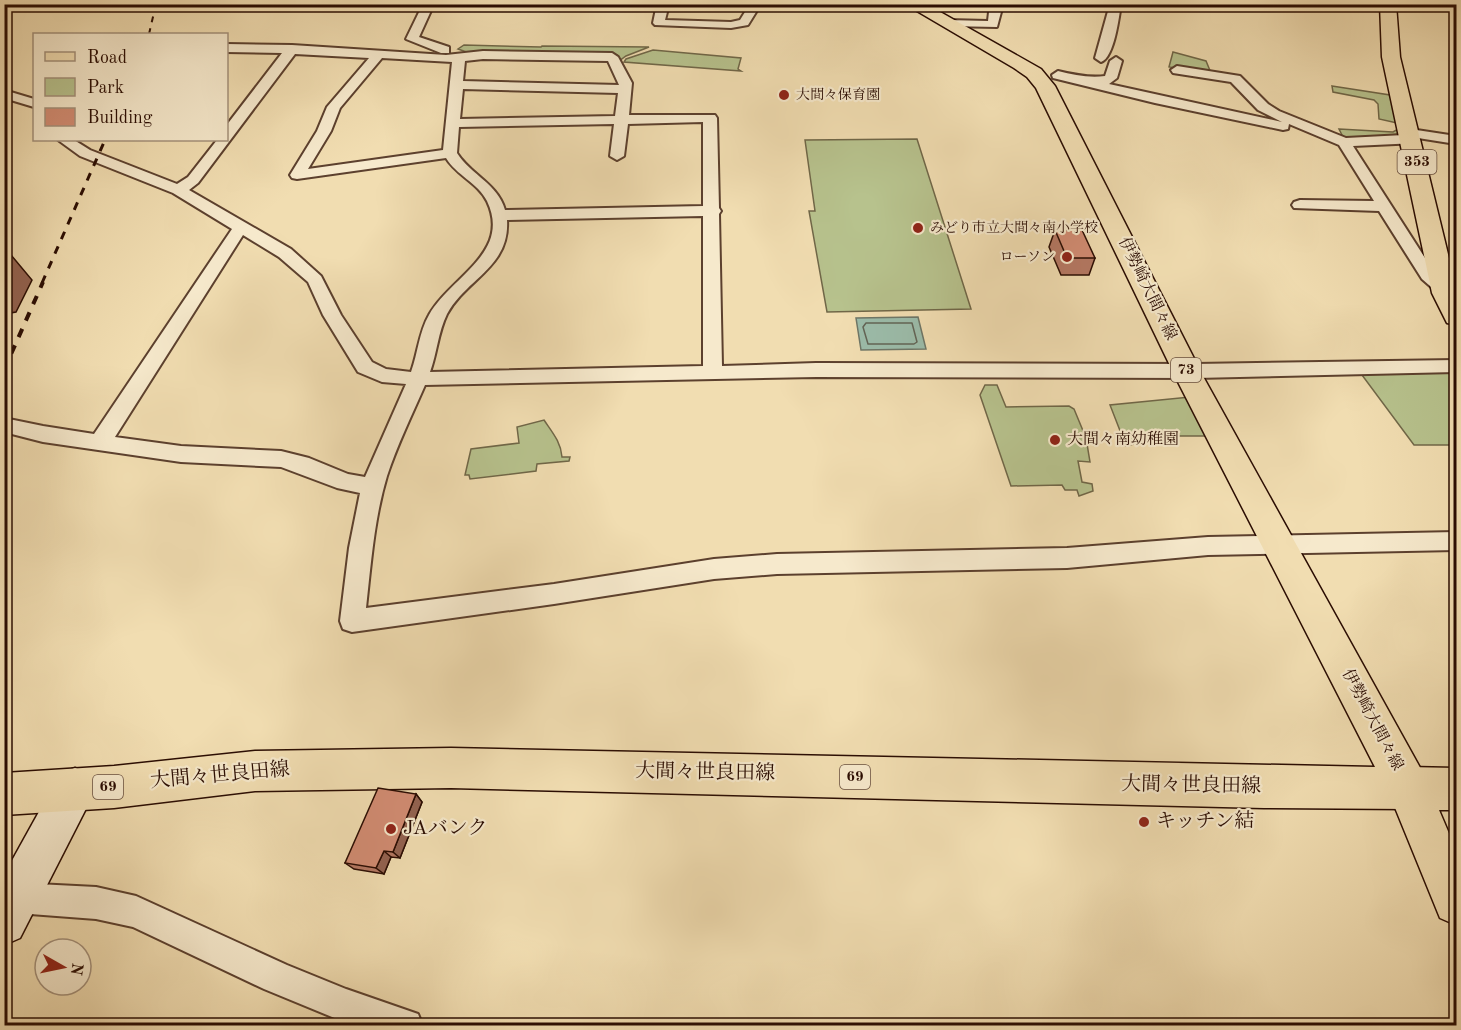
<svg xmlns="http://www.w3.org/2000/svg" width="1461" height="1030" viewBox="0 0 1461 1030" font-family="'Old Standard TT','Noto Serif JP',serif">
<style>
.green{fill:#b7c28d;stroke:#706748;stroke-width:1.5}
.water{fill:#9bbcaa;stroke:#6e7667;stroke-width:1.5}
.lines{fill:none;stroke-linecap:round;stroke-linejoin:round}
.shore{stroke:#626456;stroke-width:1.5}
.street-casing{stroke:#5c402e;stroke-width:4}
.secondary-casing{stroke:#2a0c02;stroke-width:3}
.primary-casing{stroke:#2a0c02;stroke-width:3}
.highway-casing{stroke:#2a0c02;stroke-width:3}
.street{fill:#f6e9cc;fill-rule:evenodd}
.secondary{fill:#f6e9cc;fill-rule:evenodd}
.primary{fill:#f1ddb1;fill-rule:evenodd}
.highway{fill:#f1ddb1;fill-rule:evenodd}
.rail-far2{stroke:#2a0c02;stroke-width:2;stroke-dasharray:6 6;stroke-linecap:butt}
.rail-far1{stroke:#2a0c02;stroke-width:3;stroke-dasharray:8 8;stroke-linecap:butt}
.rail{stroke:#2a0c02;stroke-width:4;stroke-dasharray:9 9;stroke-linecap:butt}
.wall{fill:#b57863;stroke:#2a0c02;stroke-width:1.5}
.shaded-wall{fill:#936250;stroke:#2a0c02;stroke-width:1.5}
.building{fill:#d28c73;stroke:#2a0c02;stroke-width:1.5}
.poi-dot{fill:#8f2418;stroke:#f6e9cc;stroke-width:2}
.labels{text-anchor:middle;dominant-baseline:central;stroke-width:4.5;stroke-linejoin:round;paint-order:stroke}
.far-poi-label{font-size:14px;fill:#2a0c02;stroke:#f6e9cc;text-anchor:start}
.shield{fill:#f6e9cc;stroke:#674e3f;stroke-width:1.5}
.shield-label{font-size:15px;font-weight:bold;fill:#2a0c02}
.street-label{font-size:16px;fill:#2a0c02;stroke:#f6e9cc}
.poi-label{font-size:16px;fill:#2a0c02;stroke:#f6e9cc;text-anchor:start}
.near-street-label{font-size:20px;fill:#2a0c02;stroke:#f6e9cc}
.near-poi-label{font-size:20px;fill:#2a0c02;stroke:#f6e9cc;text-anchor:start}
</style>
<rect width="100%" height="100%" fill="#f1ddb1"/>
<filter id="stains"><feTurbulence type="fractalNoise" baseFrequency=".00333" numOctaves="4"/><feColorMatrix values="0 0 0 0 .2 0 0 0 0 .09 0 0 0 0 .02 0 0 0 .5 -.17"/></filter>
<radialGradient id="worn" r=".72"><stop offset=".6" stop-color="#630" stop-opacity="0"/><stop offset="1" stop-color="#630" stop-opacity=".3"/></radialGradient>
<g class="green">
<path d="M464,45l77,2 1,-1 107,1 -23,9 -7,5 -2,-6 -145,-1 -14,-5z"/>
<path d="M653,50l88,8 -3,11 3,2 -117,-9 2,-3z"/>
<path d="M1173,52l33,9 5,12 -42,-6z"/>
<path d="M1332,86l58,9 7,28 -18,-4 -1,-15 -4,-4 -41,-8z"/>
<path d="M1339,129l54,3 5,-3 2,5 -52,5 -5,-2z"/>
<path d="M917,139l54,170 -144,3 -18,-101h6l-10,-71z"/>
<path d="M1447,370l9,13v62h-42l-55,-74z"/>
<path d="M985,385h12l9,22 63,-1 5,3 12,29 4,24 -12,-1 4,21 10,2 1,7 -14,5 -2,-6h-12l-3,-5 -51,1 -31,-91z"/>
<path d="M1190,397l21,39h-47l-38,10 -16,-41z"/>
<path d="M544,420c8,12 17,22 18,37h8l-1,4 -32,3 -1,7 -66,8 -1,-4h-4l6,-26 48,-6 -2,-16z"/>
</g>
<path class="water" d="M918,317l8,32 -65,1 -5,-32z"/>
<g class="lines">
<path class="shore" d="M866,323h46l5,19 -3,2h-46l-5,-17z"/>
<g class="street-casing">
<g id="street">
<path d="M423,4h11l-15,33 30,10v6h-8l-35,-14z"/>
<path d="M657,4h12l-4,16 66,2 9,-2 10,-16h11l-13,21 -17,3 -76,-3 -2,-2z"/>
<path d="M994,4h11l-4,8 -4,15 -50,-1 -6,-3 6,-3 41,1 1,-9z"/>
<path d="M1110,4h11c-2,13 -7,54 -20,58l-6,-4z"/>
<path d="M226,44l66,1 154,10 37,-4 129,2 6,4 14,26 -3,32h86l2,3 2,90 2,3 -2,3 3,152 94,-3 380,1 260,-4v12l-260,6 -380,-1 -391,8c-13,30 -28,60 -38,91 -13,43 -16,88 -21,132l188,-24 160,-25 63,-5 290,-6 141,-11 248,-5v18l-248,5 -141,13 -290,6 -63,5 -160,25 -202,28 -9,-3 -3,-8 9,-73 11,-55 -23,-5 -56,-21 -100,-5 -138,-20 -39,-10v-14l39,8 51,8 138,-205 -59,-36 -93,-37 -22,-16h16l16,10 87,34 11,-7 29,-37h9v-14l56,-73 -56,-1zM295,54l74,4 -42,49 -10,24 -27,44 2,3 5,1 149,-21c10,17 32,25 41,43 25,52 -37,76 -58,114 -10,17 -11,38 -18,57l-25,-3 -14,-7 -31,-47 -20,-39 -30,-27 -102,-59 9,-7zM382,58l70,4 -9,88 -135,19 23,-38 9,-23zM483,59l125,2 11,24 -156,-4 2,-20zM463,89l155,4 -3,23 -155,3zM703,122v84l-198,4c-7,-26 -34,-35 -48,-57l2,-26 155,-3 -4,32 7,4 7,-4 4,-32zM703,216v150l-273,6c7,-19 8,-40 17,-58 20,-36 63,-47 60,-94zM243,235l36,22 29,25 15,33 35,57 24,10 24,2 -41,93 -17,-3 -39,-16 -28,-7 -100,-5 -66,-9z"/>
<path d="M1116,57l6,4 -5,17 -8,6 173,38 -24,-12 -27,-28 -58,-9 -2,-3 6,-4 63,10 28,28 11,7 67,27 58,-3 1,-5 5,-1 46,7v8l-38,-6 -1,5 -64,3 81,126 19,17 -3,4h-12l-16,-14 -43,-68 -85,-3 -2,-3 2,-3 6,-2 74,1 -35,-56 -50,-21 -1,5 -5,1 -128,-27 -102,-25 -1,-3 6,-4c16,4 31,7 47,5l5,-15z"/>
<path d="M4,90l30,9v8l-30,-9z"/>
<path d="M17,883l79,4 40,9 151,69 59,24 72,25 5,12h-69l-90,-37 -131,-62 -37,-8 -79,-6 -11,-4v-22z"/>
</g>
</g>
<g class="secondary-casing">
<path id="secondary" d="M75,768l15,6 6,15 -76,149 -16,7v-70l56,-101z"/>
</g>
<g class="primary-casing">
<path id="primary" d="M905,4h21l115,65 14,17 150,294 218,393 6,15 -6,15 -15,6 -144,-1 -813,-20 -196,3 -141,17 -110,7v-42l110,-7 141,-15 196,-3 924,19 -198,-387 -141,-292 -9,-11 -13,-9z"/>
</g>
<g class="highway-casing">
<g id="highway">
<path d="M1380,4h16l4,53 56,230v38l-9,-2 -15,-30 -50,-236z"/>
<path d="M1408,767l48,1v42h-17l17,40v75l-16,-7 -53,-130 6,-15z"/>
</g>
</g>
<use href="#street" class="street"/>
<use href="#secondary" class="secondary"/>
<use href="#primary" class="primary"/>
<use href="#highway" class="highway"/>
<path class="rail-far2" d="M149,34l7,-30"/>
<path class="rail-far1" d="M42,283l63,-143"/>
<path class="rail" d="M4,370l39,-88"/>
</g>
<g class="wall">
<path d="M1055,230l40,28 -6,17h-28l-12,-28z"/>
<path d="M416,794l6,8 -22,56 -9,-1 -7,17 -30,-5 -9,-6z"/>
</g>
<g class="shaded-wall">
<path d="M6,249l26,31 -16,32 -12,2v-62z"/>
<path d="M416,794l6,8 -22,56 -7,-6z"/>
<path d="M384,851l7,6 -7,17 -8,-6z"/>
</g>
<g class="building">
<path d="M1055,230h27l13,28h-28z"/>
<path d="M378,788l38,6 -23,58 -9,-1 -8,17 -31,-5z"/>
</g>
<g class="poi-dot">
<circle cx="784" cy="95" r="6"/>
<circle cx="918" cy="228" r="6"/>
<circle cx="1067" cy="257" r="6"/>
<circle cx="1055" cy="440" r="6"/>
<circle cx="1144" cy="822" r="6"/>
<circle cx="391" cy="829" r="6"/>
</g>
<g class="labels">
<g class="far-poi-label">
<text x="796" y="95">大間々保育園</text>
<text x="930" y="228">みどり市立大間々南小学校</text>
<text x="1055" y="257" text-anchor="end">ローソン</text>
</g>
<g class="shield">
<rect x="1397.5" y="150" width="39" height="24" rx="4.5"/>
<rect x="1171" y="358" width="30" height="24" rx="4.5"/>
<rect x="840" y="765" width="30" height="24" rx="4.5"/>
<rect x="93" y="775" width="30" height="24" rx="4.5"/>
</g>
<g class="shield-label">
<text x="1417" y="162">353</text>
<text x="1186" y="370">73</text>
<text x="855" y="777">69</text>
<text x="108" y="787">69</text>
</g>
<g class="street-label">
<text transform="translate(1147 289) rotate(64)">伊勢崎大間々線</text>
<text transform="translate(1372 720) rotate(62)">伊勢崎大間々線</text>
</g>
<g class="poi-label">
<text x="1067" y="440">大間々南幼稚園</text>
</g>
<g class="near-street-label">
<text transform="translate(705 773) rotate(1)">大間々世良田線</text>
<text transform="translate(220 776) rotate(-5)">大間々世良田線</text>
<text transform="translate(1191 786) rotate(1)">大間々世良田線</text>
</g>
<g class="near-poi-label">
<text x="1156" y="822">キッチン結</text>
<text x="403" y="829">JAバンク</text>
</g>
</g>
<rect width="1461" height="1030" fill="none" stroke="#f1ddb1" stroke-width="24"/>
<rect x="6" y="6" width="1449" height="1018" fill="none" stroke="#2a0c02" stroke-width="3"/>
<rect x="12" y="12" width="1437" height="1006" fill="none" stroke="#2a0c02" stroke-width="1.5"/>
<rect x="33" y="33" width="195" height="108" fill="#f6e9cc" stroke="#a4917b" stroke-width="1.5"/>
<rect x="45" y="52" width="30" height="9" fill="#f1ddb1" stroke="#a4917b" stroke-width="1.5"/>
<text x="87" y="63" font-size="18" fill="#2a0c02">Road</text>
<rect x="45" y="78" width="30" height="18" fill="#b7c28d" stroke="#a4917b" stroke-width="1.5"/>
<text x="87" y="93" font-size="18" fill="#2a0c02">Park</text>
<rect x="45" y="108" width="30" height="18" fill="#d28c73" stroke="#a4917b" stroke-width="1.5"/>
<text x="87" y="123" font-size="18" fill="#2a0c02">Building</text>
<g transform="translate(63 967) rotate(99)"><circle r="28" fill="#f6e9cc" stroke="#a4917b" stroke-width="1.5"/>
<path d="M0-4.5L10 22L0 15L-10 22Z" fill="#8f2418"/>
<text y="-9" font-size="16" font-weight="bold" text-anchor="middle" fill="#2a0c02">N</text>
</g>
<rect width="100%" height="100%" filter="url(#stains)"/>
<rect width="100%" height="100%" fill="url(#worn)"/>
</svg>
